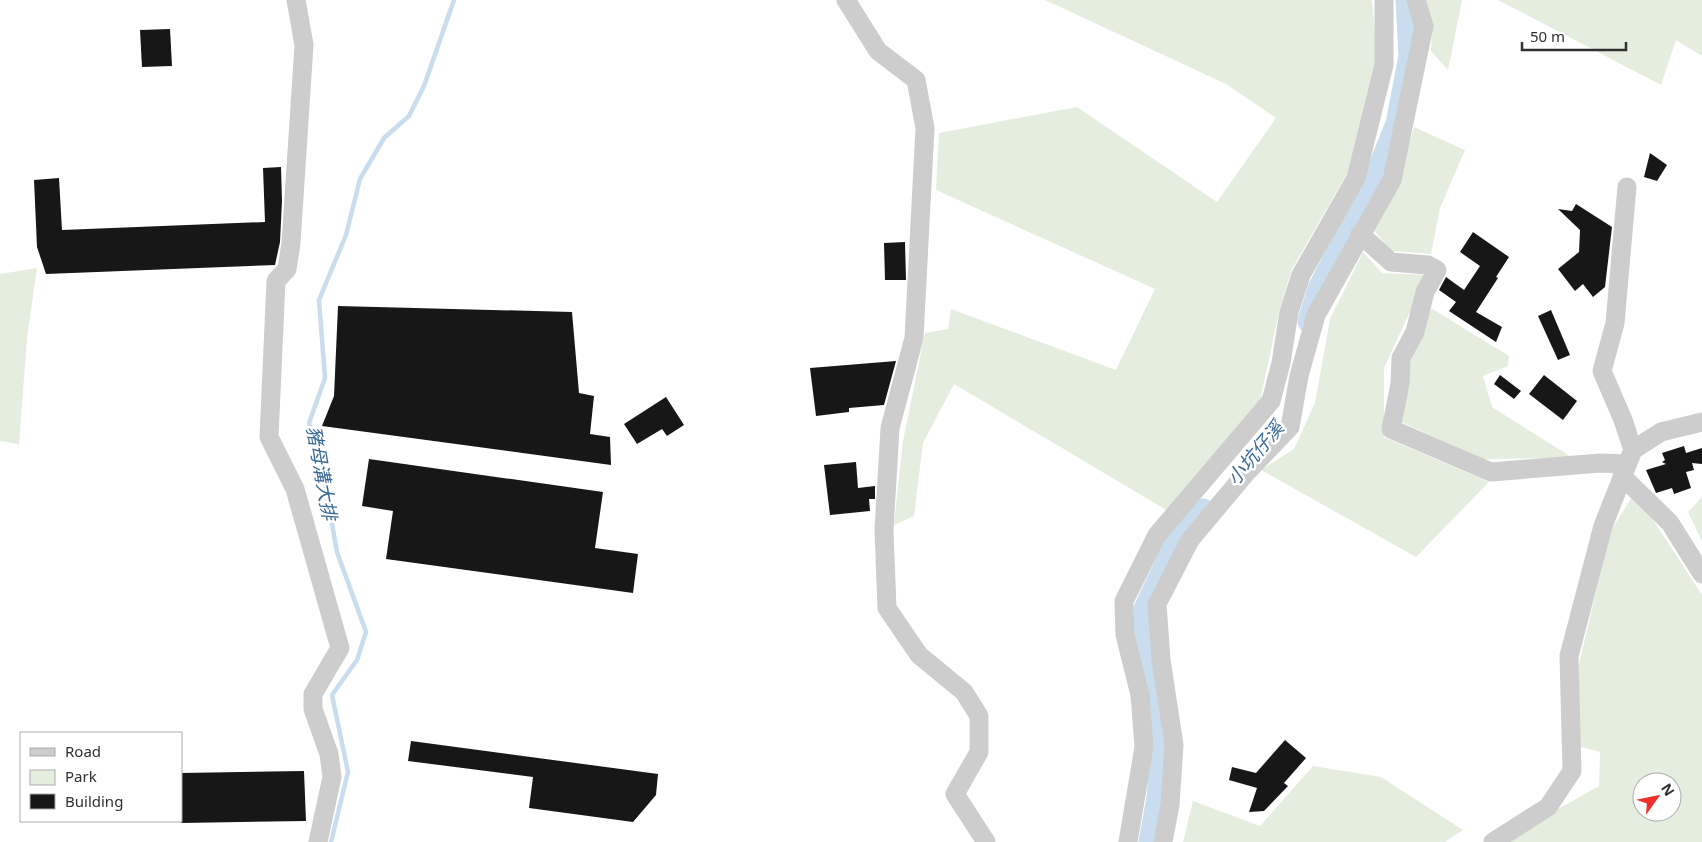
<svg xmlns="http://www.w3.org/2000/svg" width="1702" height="842" viewBox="0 0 1702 842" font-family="'Noto Sans','Noto Sans TC',sans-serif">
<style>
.green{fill:#e5eede;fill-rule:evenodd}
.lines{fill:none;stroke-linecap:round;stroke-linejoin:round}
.stream{stroke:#c9ddee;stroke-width:4.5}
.river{stroke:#c9ddee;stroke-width:25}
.building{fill:#171717}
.minor{stroke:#cdcdcd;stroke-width:19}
.labels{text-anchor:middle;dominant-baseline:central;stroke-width:5;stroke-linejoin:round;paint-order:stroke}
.water-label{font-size:19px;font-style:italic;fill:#396a98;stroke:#fff}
</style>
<rect width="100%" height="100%" fill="#fff"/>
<g class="green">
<path d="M1045,0h327l5,58 -28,112 -57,99 -12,39 -20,93 -92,110 -214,-127 -31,59 -9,73 -20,9 9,-84 22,-108 23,-4 3,-20 165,61 39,-81 -219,-99 3,-57 138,-26 140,95 59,-84 -50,-34z"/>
<path d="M1424,0h38l-14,70 -17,-19 1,-23z"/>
<path d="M1498,0h204v56l-26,-16 -15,45z"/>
<path d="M1414,127l51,23 -25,58 -9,46 -40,-3 -19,-23 27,-51z"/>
<path d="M1363,252l19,21 45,2 -43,93v69l105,45 -73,75 -155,-87 33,-21 21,-46 15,-84z"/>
<path d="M37,268l-10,70 -8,106 -19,-3v-167z"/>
<path d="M1431,308l78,48 -1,10 -25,10 9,31 81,51 -89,1 -85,-38 10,-33 -1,-30 13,-18z"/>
<path d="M1635,492l67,103v247h-193l49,-33 41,-23 1,-34 -22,-6 1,-82 31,-132zM1642,782h30v30h-30z"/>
<path d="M1702,497v44l-14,-29z"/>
<path d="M1313,766l68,11 82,53 -18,12h-262l10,-41 67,25z"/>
</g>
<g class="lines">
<path class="stream" d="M331,842l17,-70 -16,-77 25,-35 9,-28 -29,-80 -12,-68 -16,-61 16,-45 -6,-78 27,-65 14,-56 24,-41 25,-22 15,-30 30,-86"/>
<g class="river">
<path d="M1310,321l10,-32 53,-103 25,-62 13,-68 -3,-56"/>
<path d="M1151,842l8,-44 4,-62 -18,-89 1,-38 32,-68 25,-30"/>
</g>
</g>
<g class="building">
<path d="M170,29l2,37 -30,1 -2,-37z"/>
<path d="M1650,153l17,12 -10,16 -13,-4z"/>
<path d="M281,167l1,34 -2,41 -5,23 -229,9 -9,-27 -3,-67 25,-2 3,52 203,-8 -2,-54z"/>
<path d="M1576,204l36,23 -7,60 -12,10 -10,-13 -8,7 -17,-22 21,-17 1,-22 -22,-21 14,2z"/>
<path d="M1473,232l36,25 -13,20 2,1 -22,34 26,15 -6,15 -47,-31 7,-9 -17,-12 7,-13 18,13 16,-24 -20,-14z"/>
<path d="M905,242l1,38h-21l-1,-37z"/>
<path d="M338,306l234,6 7,81 15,3 -4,38 20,3 1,28 -289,-39 12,-30z"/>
<path d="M1551,310l19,45 -12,5 -20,-44z"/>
<path d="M896,361l-12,44 -35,3v4l-33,4 -6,-48z"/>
<path d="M1500,375l21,16 -7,8 -20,-15z"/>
<path d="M1544,375l33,26 -14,19 -34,-26z"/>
<path d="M666,397l18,28 -17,11 -5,-7 -25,15 -13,-20z"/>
<path d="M1684,446l2,7 16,-5v16l-10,-1 2,7 -8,2 5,16 -17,6 -2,-6 -16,5 -10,-23 20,-6 -4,-2 3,-2 -3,-7z"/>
<path d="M369,459l234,33 -8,56 43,6 -5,39 -247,-34 7,-48 -31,-5z"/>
<path d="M856,462l2,26 17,-2v13h-6l1,12 -40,4 -6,-50z"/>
<path d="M1285,740l21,18 -22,25 4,3 -24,25 -15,1 8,-24 -28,-8 3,-13 24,6z"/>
<path d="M411,741l247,33 -2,21 -23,27 -104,-14 4,-31 -125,-16z"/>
<path d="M304,771l2,50 -125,2v-50z"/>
</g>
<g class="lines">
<g class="minor">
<path d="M296,0l8,45 -13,198 -4,26 -11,12 -7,156 26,52 45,159 -27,46v15l16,45 3,23 -14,65"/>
<path d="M846,0l32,51 38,29 9,48 -11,210 -24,90 -6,102 3,78 32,47 45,37 15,24v36l-24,42 31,48"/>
<path d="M1627,187l-12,136 -13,48 21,49 10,30"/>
<path d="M1360,234l31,28 37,3 9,5 -12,22 -10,40 -14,26 -1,26 -9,45 100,43 109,-9 27,1"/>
<path d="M1622,476l48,47 32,51"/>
<path d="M1128,842l16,-95 -4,-52 -15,-60 -1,-34 33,-66 114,-134 10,-38 8,-51 12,-37 55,-97 28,-113v-65"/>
<path d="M1163,842l7,-37 4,-60 -13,-85 -4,-56 33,-64 56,-67 44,-46 9,-51 17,-61 76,-135 32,-154 -8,-26"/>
<path d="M1493,842l55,-35 24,-36 -3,-115 34,-130 30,-76 28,-18 41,-10"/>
</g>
</g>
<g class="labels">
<g class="water-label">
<text transform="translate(1255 453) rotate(-50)">小坑仔溪</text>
<text transform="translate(322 473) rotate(80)">豬母溝大排</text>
</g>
</g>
<rect x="20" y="732" width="162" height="90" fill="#ffffff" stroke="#acacac"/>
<rect x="30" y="748" width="25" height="8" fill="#cdcdcd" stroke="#acacac"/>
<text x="65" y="757" font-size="15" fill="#303030">Road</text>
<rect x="30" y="770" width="25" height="15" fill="#e5eede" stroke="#acacac"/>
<text x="65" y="782" font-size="15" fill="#303030">Park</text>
<rect x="30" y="794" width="25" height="15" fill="#171717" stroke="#acacac"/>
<text x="65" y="807" font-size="15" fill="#303030">Building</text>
<g transform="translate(1657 797) rotate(57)"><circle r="24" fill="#ffffff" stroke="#acacac"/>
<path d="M0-4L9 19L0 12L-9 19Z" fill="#ef2f2b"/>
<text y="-8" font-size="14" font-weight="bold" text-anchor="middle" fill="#303030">N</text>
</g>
<path d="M1522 42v8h104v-8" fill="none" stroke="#303030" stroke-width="2.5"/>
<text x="1530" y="42" font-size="15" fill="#303030" stroke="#ffffff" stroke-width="4" paint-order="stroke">50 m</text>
</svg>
